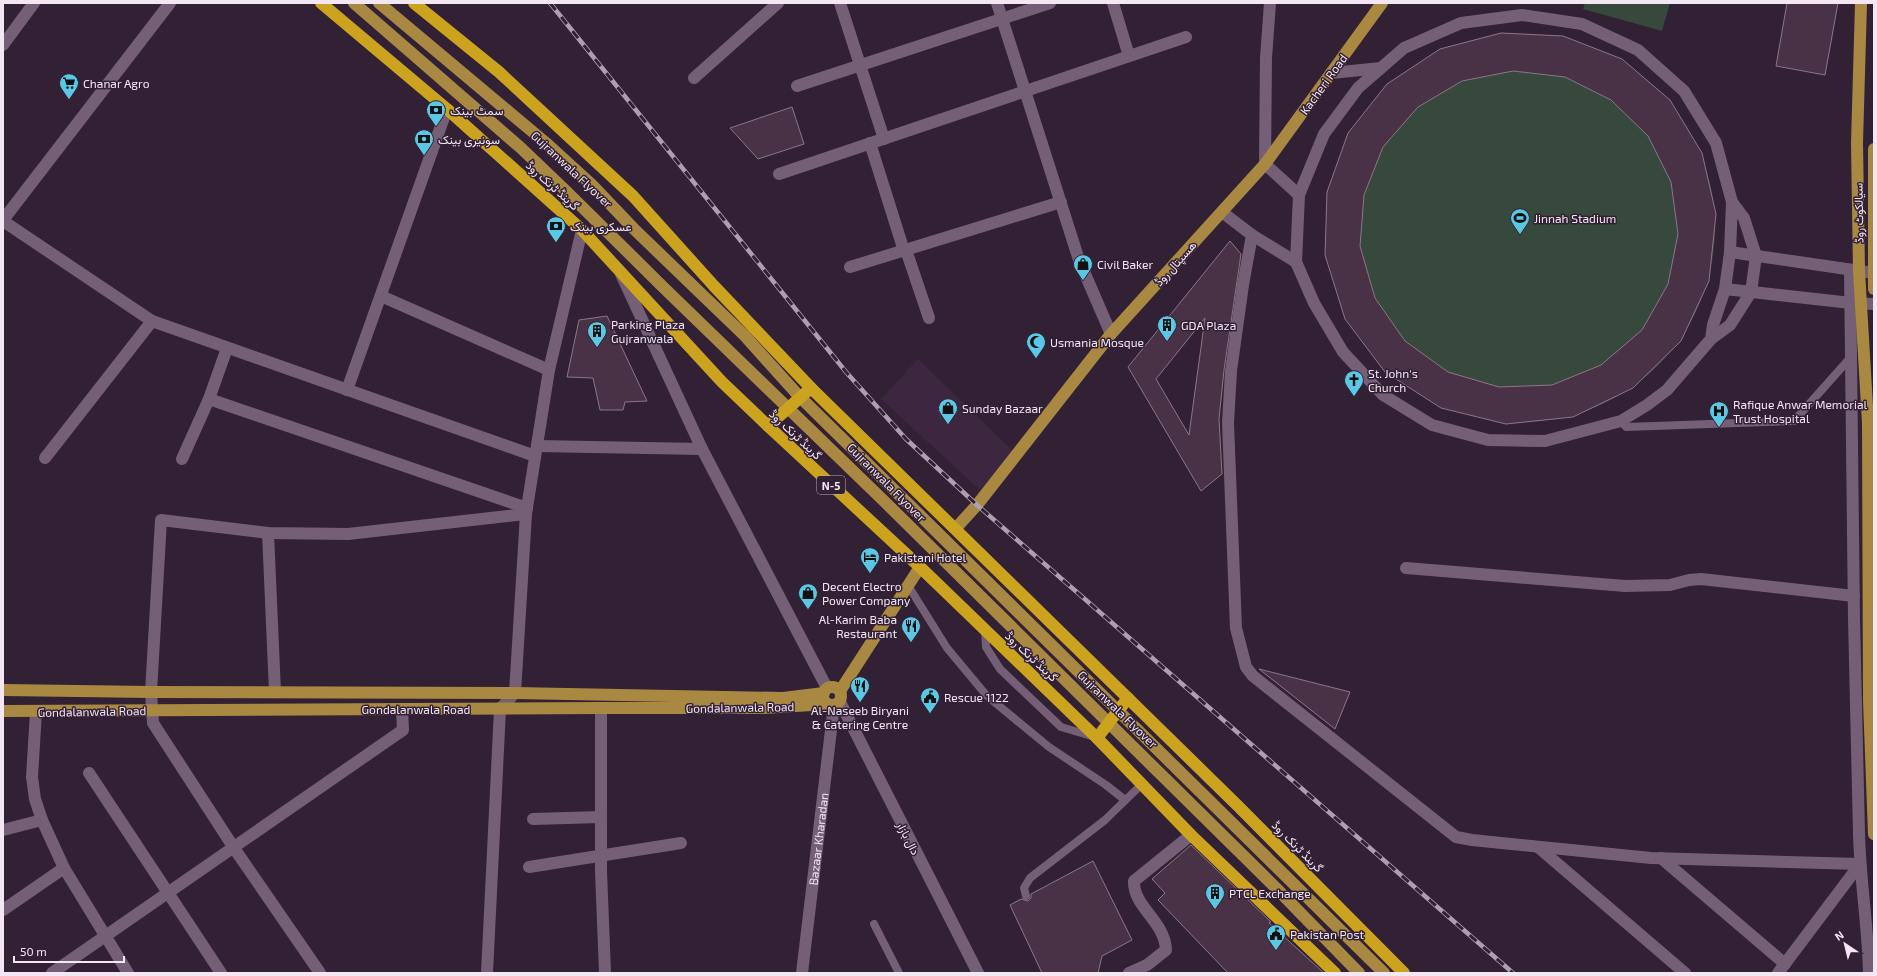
<svg xmlns="http://www.w3.org/2000/svg" width="1877" height="976" viewBox="0 0 1877 976" font-family="'Exo 2',Vazirmatn,sans-serif">
<style>
.built{fill:#3d2640}
.green{fill:#36493c}
.building{fill:#493245;stroke:#8e758a;fill-rule:evenodd}
.lines{fill:none;stroke-linecap:round;stroke-linejoin:round}
.lane{stroke:#745f77;stroke-width:8}
.street{stroke:#745f77;stroke-width:12}
.secondary{stroke:#745f77;stroke-width:12}
.primary{stroke:#a98842;stroke-width:12}
.highway{stroke:#cca31e;stroke-width:12}
.rail-casing{stroke:#ad9faf;stroke-width:4.5}
.rail{stroke:#322034;stroke-width:3;stroke-dasharray:9;stroke-linecap:butt}
.labels{text-anchor:middle;dominant-baseline:central;stroke-width:3;stroke-linejoin:round;paint-order:stroke}
.shield{fill:#322034;stroke:#b9abba;stroke-width:1}
.shield-label{font-size:11px;font-weight:bold;fill:#f3e7f4}
.poi-label{font-size:12px;fill:#f3e7f4;stroke:#322034;text-anchor:start}
.street-label{font-size:12px;fill:#f3e7f4;stroke:#322034}
</style>
<rect width="100%" height="100%" fill="#322034"/>
<path class="built" d="M918,359l96,93 -34,38 -99,-91z"/>
<g class="green">
<path d="M1585,3h85l-8,28 -79,-22z"/>
<circle cx="1521" cy="228" r="194"/>
</g>
<g class="building">
<path d="M1787,3h51l-13,72 -49,-9z"/>
<path d="M1501,33l62,3 59,23 48,41 32,53 14,61 -7,67 -28,60 -48,47 -60,29 -67,7 -65,-16 -56,-36 -40,-53 -20,-64 2,-63 21,-59 39,-49 53,-35zM1513,71l52,6 46,23 37,36 23,46 7,52 -10,50 -26,46 -41,35 -49,20 -53,2 -51,-15 -43,-31 -30,-43 -15,-52 4,-51 19,-48 35,-40 44,-26z"/>
<path d="M792,107l12,37 -46,15 -28,-31z"/>
<path d="M1230,241l11,13 -17,116 -5,49 3,55 -21,17 -73,-124zM1205,318l-16,117 -33,-56z"/>
<path d="M607,316l40,85 -22,1 -2,8h-23l-7,-32 -26,-1 12,-57z"/>
<path d="M1259,669l91,23 -15,37z"/>
<path d="M1191,845l80,77 -2,1 55,50h-96l-70,-73 7,-7 -13,-14z"/>
<path d="M1093,861l39,79 -30,16 -4,17h-56l-32,-68 11,-6 7,2 3,-3v-4z"/>
</g>
<g class="lines">
<g class="lane">
<path d="M1621,421l5,6 168,-6 57,-64"/>
<path d="M909,587l38,61 40,48 62,51 57,38 19,15"/>
<path d="M985,631l1,16 14,22 61,58 34,10"/>
<path d="M1026,896l-2,-8 6,-10 75,-58 37,-36"/>
<path d="M874,924l25,49"/>
</g>
<g class="street">
<path d="M840,3l44,136"/>
<path d="M997,3l82,257 32,74"/>
<path d="M1113,3l16,53"/>
<path d="M1522,15l60,9 56,26 46,41 32,52 16,59 -2,50 -5,37 -12,36 -2,14 -44,51 -20,15 -26,16 -76,20 -57,-1 -56,-15 -49,-30 -40,-43 -29,-49 -18,-41 3,-67 25,-61 34,-46 46,-40 57,-25z"/>
<path d="M3,45l31,-42"/>
<path d="M1331,73l50,-5"/>
<path d="M694,78l84,-75"/>
<path d="M797,86l253,-83"/>
<path d="M870,143l34,108"/>
<path d="M1265,164l34,31"/>
<path d="M779,174l407,-137"/>
<path d="M1222,212l30,23 44,27"/>
<path d="M3,220l167,-217"/>
<path d="M3,221l149,100 383,135"/>
<path d="M1252,235l-9,50 -12,86 -3,52 8,205 10,39 7,9 203,161 16,3 179,18 209,6"/>
<path d="M906,250l23,68"/>
<path d="M1730,252l144,21"/>
<path d="M850,267l211,-65"/>
<path d="M1850,270l4,349 5,214c1,47 9,93 10,140"/>
<path d="M621,274l81,175 125,239"/>
<path d="M1725,289l126,14 23,1"/>
<path d="M381,296l168,74"/>
<path d="M1711,339l19,-14 21,-33 5,-36 -12,-38 -12,-16"/>
<path d="M347,390l100,-281"/>
<path d="M209,399l318,109"/>
<path d="M537,446l165,3"/>
<path d="M45,458l107,-137"/>
<path d="M182,459l27,-60 18,-51"/>
<path d="M268,533l7,159"/>
<path d="M1406,568l219,18 45,-1 19,-5 12,-1 153,17"/>
<path d="M840,702l138,271"/>
<path d="M601,708v163l4,102"/>
<path d="M36,712l-4,65 3,22 7,21 22,48 64,105"/>
<path d="M89,773l132,200"/>
<path d="M533,819l68,-2"/>
<path d="M3,830l39,-10"/>
<path d="M1538,847l147,126"/>
<path d="M1661,858l124,106"/>
<path d="M529,867l152,-24"/>
<path d="M3,910l61,-42"/>
<path d="M52,973l351,-243 -1,-21"/>
<path d="M320,973l-86,-125 -81,-125 -2,-31 10,-172 107,13 80,1 178,-20"/>
<path d="M1129,973l18,-8 19,-15c-1,-29 -33,-43 -32,-69l57,-46"/>
<path d="M1778,973l82,-109"/>
</g>
<g class="secondary">
<path d="M1265,164l1,-106 4,-55"/>
<path d="M487,973l13,-264 15,-16 11,-179 23,-144 33,-140"/>
<path id="s1" d="M802,973l32,-268"/>
</g>
<g class="primary">
<path d="M354,3l167,145 46,44 96,95 222,215 391,386 83,85"/>
<path d="M379,3l167,140 46,42 42,44 111,107 53,59 586,578"/>
<path d="M1861,3l-4,140 2,128 9,152 1,278 5,133"/>
<path d="M1874,149v140"/>
<path d="M956,528l21,-23 134,-171 154,-170 117,-161"/>
<circle cx="832" cy="696" r="9"/>
<path d="M3,690l148,2 364,1 268,5 41,-5"/>
<path d="M840,691l80,-124"/>
<path d="M3,711l598,-3h162l65,-4"/>
</g>
<g class="highway">
<path d="M321,3l126,106 135,121 140,152 46,44 152,141 177,171 94,97 144,138"/>
<path d="M414,3l85,69 134,124 81,90 97,102 427,418 166,167"/>
<path d="M768,426l43,-38"/>
<path d="M1097,738l31,-40"/>
</g>
<g class="rail-casing">
<path id="rail" d="M550,3l296,369 60,67 71,66 536,468"/>
</g>
<use href="#rail" class="rail"/>
</g>
<defs>
<g id="supermarket-pin" transform="scale(1)"><path d="M0 17L-7.5 6A9.5 9.5 0 1 1 7.5 6Z" fill="#5ac8e5" stroke="#322034"/><path d="M-6-5.5h2.5l.6 2H6L4.5 2H-2.5L-4.4-4H-6ZM-1.5 3.2a1.3 1.3 0 1 0 .1 0ZM3 3.2a1.3 1.3 0 1 0 .1 0Z" fill="#111"/></g>
<g id="bank-pin" transform="scale(1)"><path d="M0 17L-7.5 6A9.5 9.5 0 1 1 7.5 6Z" fill="#5ac8e5" stroke="#322034"/><path d="M-6-4H6V4H-6ZM0-2.3a2.3 2.3 0 1 0 0 4.6a2.3 2.3 0 1 0 0-4.6Z" fill="#111"/></g>
<g id="stadium-pin" transform="scale(1)"><path d="M0 17L-7.5 6A9.5 9.5 0 1 1 7.5 6Z" fill="#5ac8e5" stroke="#322034"/><path d="M0-5a6.5 5 0 1 0 0 10a6.5 5 0 1 0 0-10ZM-3.5-1.8h7v3.6h-7Z" fill="#111"/></g>
<g id="shop-pin" transform="scale(1)"><path d="M0 17L-7.5 6A9.5 9.5 0 1 1 7.5 6Z" fill="#5ac8e5" stroke="#322034"/><path d="M-5-2.5h2.3a2.7 3.5 0 0 1 5.4 0H5L5.5 6h-11ZM-1.5-2.5h3a1.5 2.3 0 0 0-3 0Z" fill="#111"/></g>
<g id="building-pin" transform="scale(1)"><path d="M0 17L-7.5 6A9.5 9.5 0 1 1 7.5 6Z" fill="#5ac8e5" stroke="#322034"/><path d="M-4-6H4V6H1V3H-1V6H-4ZM-2.5-4.3h1.7v1.8h-1.7ZM.8-4.3h1.7v1.8H.8ZM-2.5-1h1.7V.8h-1.7ZM.8-1h1.7V.8H.8Z" fill="#111"/></g>
<g id="mosque-pin" transform="scale(1)"><path d="M0 17L-7.5 6A9.5 9.5 0 1 1 7.5 6Z" fill="#5ac8e5" stroke="#322034"/><path d="M3.5-4.9A6 6 0 1 0 3.5 4.9A5 5 0 1 1 3.5-4.9Z" fill="#111"/></g>
<g id="church-pin" transform="scale(1)"><path d="M0 17L-7.5 6A9.5 9.5 0 1 1 7.5 6Z" fill="#5ac8e5" stroke="#322034"/><path d="M-1.2-6h2.4v3.5h3.3v2.4h-3.3V6h-2.4V-.1h-3.3v-2.4h3.3Z" fill="#111"/></g>
<g id="hospital-pin" transform="scale(1)"><path d="M0 17L-7.5 6A9.5 9.5 0 1 1 7.5 6Z" fill="#5ac8e5" stroke="#322034"/><path d="M-5-5h3v3.5h4V-5h3V5h-3V1.5h-4V5h-3Z" fill="#111"/></g>
<g id="hotel-pin" transform="scale(1)"><path d="M0 17L-7.5 6A9.5 9.5 0 1 1 7.5 6Z" fill="#5ac8e5" stroke="#322034"/><path d="M-6-4.5h1.5V1H6V5H4.5V3h-9V5H-6ZM-4 0a1.8 1.8 0 1 1 3.6 0ZM.5 0V-2.5h3Q6-2.5 6 0Z" fill="#111"/></g>
<g id="restaurant-pin" transform="scale(1)"><path d="M0 17L-7.5 6A9.5 9.5 0 1 1 7.5 6Z" fill="#5ac8e5" stroke="#322034"/><path d="M-5-6h1v4h1v-4h1v4h1v-4h1v5L-1.5 .5V6h-2V.5L-5-1ZM5-6V6H3V1.5H1.5Q1.5-4 5-6Z" fill="#111"/></g>
<g id="civic-pin" transform="scale(1)"><path d="M0 17L-7.5 6A9.5 9.5 0 1 1 7.5 6Z" fill="#5ac8e5" stroke="#322034"/><path d="M-.6-6.5H3V-4.5H.6V-3L4-1V1h2V6H-6V1h2V-1L-.6-3ZM-1.2 2.5V6h2.4V2.5Z" fill="#111"/></g>
</defs>
<g fill-rule="evenodd">
<use href="#supermarket-pin" x="69" y="83"/>
<use href="#bank-pin" x="436" y="110"/>
<use href="#bank-pin" x="424" y="139"/>
<use href="#stadium-pin" x="1520" y="218"/>
<use href="#bank-pin" x="556" y="226"/>
<use href="#shop-pin" x="1083" y="264"/>
<use href="#building-pin" x="1167" y="325"/>
<use href="#building-pin" x="597" y="331"/>
<use href="#mosque-pin" x="1036" y="342"/>
<use href="#church-pin" x="1354" y="380"/>
<use href="#shop-pin" x="948" y="408"/>
<use href="#hospital-pin" x="1719" y="411"/>
<use href="#hotel-pin" x="870" y="557"/>
<use href="#shop-pin" x="808" y="593"/>
<use href="#restaurant-pin" x="911" y="626"/>
<use href="#restaurant-pin" x="860" y="686"/>
<use href="#civic-pin" x="930" y="697"/>
<use href="#building-pin" x="1215" y="893"/>
<use href="#civic-pin" x="1276" y="934"/>
</g>
<g class="labels">
<rect class="shield" x="817" y="476" width="28" height="18" rx="3"/>
<g class="shield-label">
<text x="831" y="485">N-5</text>
</g>
<g class="poi-label">
<text x="83" y="83">Chanar Agro</text>
<text x="450" y="110">سمٹ بینک</text>
<text x="438" y="139">سونیری بینک</text>
<text x="1534" y="218">Jinnah Stadium</text>
<text x="570" y="226">عسکری بینک</text>
<text x="1097" y="264">Civil Baker</text>
<text x="611" y="324">Parking Plaza<tspan x="611" dy="14">Gujranwala</tspan></text>
<text x="1181" y="325">GDA Plaza</text>
<text x="1050" y="342">Usmania Mosque</text>
<text x="1368" y="373">St. John's<tspan x="1368" dy="14">Church</tspan></text>
<text x="1733" y="404">Rafique Anwar Memorial<tspan x="1733" dy="14">Trust Hospital</tspan></text>
<text x="962" y="408">Sunday Bazaar</text>
<text x="884" y="557">Pakistani Hotel</text>
<text x="822" y="586">Decent Electro<tspan x="822" dy="14">Power Company</tspan></text>
<text x="897" y="619" text-anchor="end">Al-Karim Baba<tspan x="897" dy="14">Restaurant</tspan></text>
<text x="944" y="697">Rescue 1122</text>
<text x="860" y="710" text-anchor="middle">Al-Naseeb Biryani<tspan x="860" dy="14">&amp; Catering Centre</tspan></text>
<text x="1229" y="893">PTCL Exchange</text>
<text x="1290" y="934">Pakistan Post</text>
</g>
<g class="street-label">
<text transform="translate(1323 84) rotate(-54)">Kacheri Road</text>
<text transform="translate(572 169) rotate(43)">Gujranwala Flyover</text>
<text transform="translate(553 185) rotate(42)">گرینڈ ٹرنک روڈ</text>
<text transform="translate(1858 213) rotate(-91)">سیالکوٹ روڈ</text>
<text transform="translate(1175 263) rotate(-48)">ھسپتال روڈ</text>
<text transform="translate(796 434) rotate(43)">گرینڈ ٹرنک روڈ</text>
<text transform="translate(887 482) rotate(45)">Gujranwala Flyover</text>
<text transform="translate(1032 656) rotate(43)">گرینڈ ٹرنک روڈ</text>
<text transform="translate(740 707) rotate(-1)">Gondalanwala Road</text>
<text x="416" y="709">Gondalanwala Road</text>
<text transform="translate(1118 709) rotate(44)">Gujranwala Flyover</text>
<text transform="translate(92 711) rotate(-1)">Gondalanwala Road</text>
<text transform="translate(909 838) rotate(63)">دال بازار</text>
<text stroke="none"><textPath href="#s1" startOffset="135">Bazaar Kharadan</textPath></text>
<text transform="translate(1298 846) rotate(45)">گرینڈ ٹرنک روڈ</text>
</g>
</g>
<rect width="1877" height="976" fill="none" stroke="#f3e7f4" stroke-width="8"/>
<g transform="translate(1845 944) rotate(325)" stroke="#322034" stroke-width="3" paint-order="stroke">
<path d="M0-3L7 15L0 10L-7 15Z" fill="#f3e7f4"/>
<text y="-6" font-size="11" font-weight="bold" text-anchor="middle" fill="#f3e7f4">N</text>
</g>
<path d="M14 956v6h110v-6" fill="none" stroke="#f3e7f4" stroke-width="2"/>
<text x="20" y="956" font-size="12" fill="#f3e7f4" stroke="#322034" stroke-width="3" paint-order="stroke">50 m</text>
</svg>
